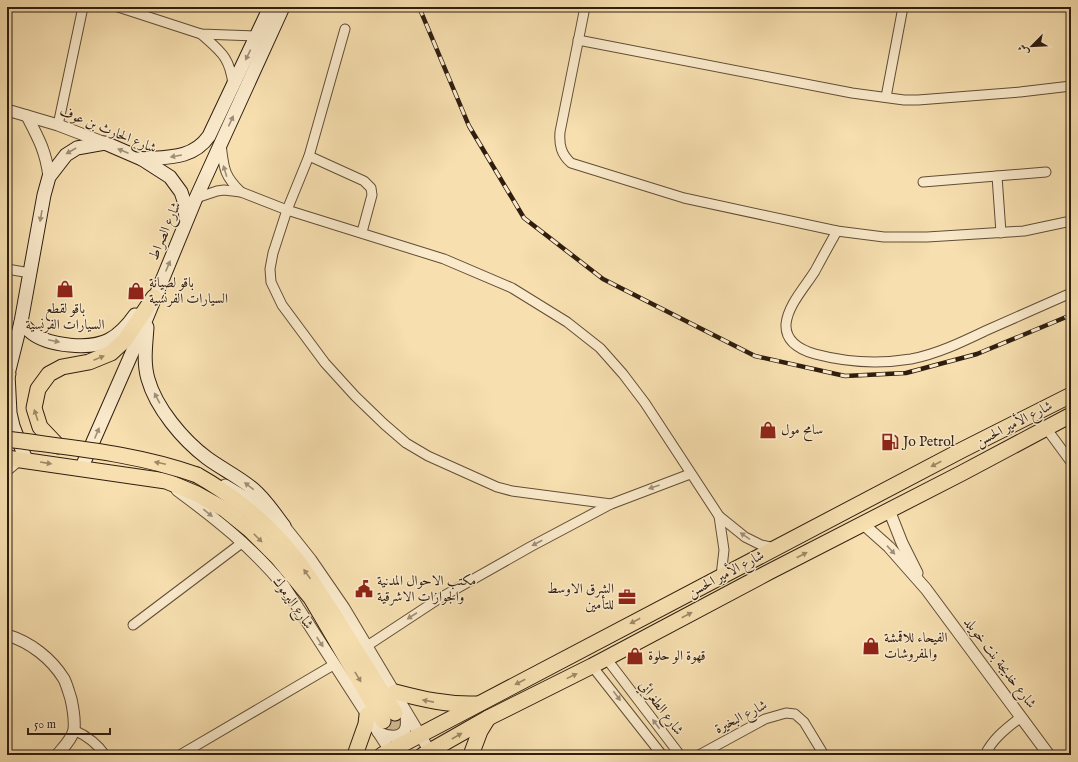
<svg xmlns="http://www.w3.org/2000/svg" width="1078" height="762" viewBox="0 0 1078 762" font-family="'IM FELL English',Amiri,serif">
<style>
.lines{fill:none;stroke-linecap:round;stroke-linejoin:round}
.trunk-tunnel{stroke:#cfb88f;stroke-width:15;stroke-dasharray:15 8;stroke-linecap:butt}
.minor-casing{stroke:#614e38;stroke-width:11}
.tertiary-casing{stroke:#614e38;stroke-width:13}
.secondary-casing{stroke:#2f1e10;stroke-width:15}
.trunk-casing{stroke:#2f1e10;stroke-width:17}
.minor{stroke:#faeacb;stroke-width:9}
.tertiary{stroke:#faeacb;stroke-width:11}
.secondary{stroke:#faeacb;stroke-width:13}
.trunk{stroke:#f7dfaf;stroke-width:15}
.rail-casing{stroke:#2f1e10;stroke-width:4.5}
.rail{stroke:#faeacb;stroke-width:3;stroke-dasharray:9;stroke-linecap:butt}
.trunk-bridge-casing{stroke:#2f1e10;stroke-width:17;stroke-linecap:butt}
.trunk-bridge{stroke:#f7dfaf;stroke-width:15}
.oneway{fill:#9f8e77}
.oneway2{fill:#9d8867}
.labels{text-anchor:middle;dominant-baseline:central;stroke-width:3;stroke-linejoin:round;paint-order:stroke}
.street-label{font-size:14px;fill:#2f1e10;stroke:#faeacb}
.poi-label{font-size:14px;fill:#2f1e10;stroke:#faeacb;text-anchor:start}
</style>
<rect width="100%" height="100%" fill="#f7dfaf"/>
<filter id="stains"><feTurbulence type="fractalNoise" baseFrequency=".005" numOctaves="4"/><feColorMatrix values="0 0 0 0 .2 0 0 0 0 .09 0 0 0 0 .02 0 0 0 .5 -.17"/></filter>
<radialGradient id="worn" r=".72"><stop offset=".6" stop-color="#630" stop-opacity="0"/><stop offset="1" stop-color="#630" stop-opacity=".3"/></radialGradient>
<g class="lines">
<g class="trunk-tunnel">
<path d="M395,713l27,42"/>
<path d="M383,721l21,34"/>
</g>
<g class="minor-casing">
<g id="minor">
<path d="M118,7l83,27 56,2"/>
<path d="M585,7l-25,125c-1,13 1,22 11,31l113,35 153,33 47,6h43l97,-6 47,-10"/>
<path d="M345,29l-36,127 -22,54 -14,43 -3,16 1,13 11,23 43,58 30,33 29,28 22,19 22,13 69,31 15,4 99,13"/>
<path d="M201,34c20,18 29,23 32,51"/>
<path d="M578,40l274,53 52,7h14l102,-8 51,-6"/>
<path d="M886,97l17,-90"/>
<path d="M58,125l25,-118"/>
<path d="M221,144c3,23 2,31 20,48"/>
<path d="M309,156l55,25 7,7 1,7 -10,37"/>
<path d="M997,176l4,57"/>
<path d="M923,182l123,-10"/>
<path d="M196,198l21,-7 7,-1 17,2 46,18 157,49 68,29 55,34 33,26 23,26 22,29 74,113 26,21 16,8 14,3"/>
<path d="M837,231c-8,14 -15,27 -22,40 -10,16 -27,34 -29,53 -1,18 15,26 29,30 30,8 65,10 96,5 26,-5 51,-17 74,-28 29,-13 57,-25 86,-38"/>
<path d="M7,269l23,4"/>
<path d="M1046,428l25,34"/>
<path d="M7,471l13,-11"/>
<path d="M719,516l5,34 -3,26"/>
<path d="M133,625l110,-83"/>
<path d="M367,646l73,-48 90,-51 81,-43 79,-30"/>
<path d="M606,658l74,97"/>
<path d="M592,666l70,89"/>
<path d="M74,730c13,6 23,13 31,25"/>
<path d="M180,755l155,-91"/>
<path d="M699,755l66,-36 21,-6 9,1 9,8 20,33"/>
<path d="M985,755c8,-17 22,-27 36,-38"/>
</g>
</g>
<g class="tertiary-casing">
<g id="tertiary">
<path d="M7,110l51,15 47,18"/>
<path d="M27,116c12,23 19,36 22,61"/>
<path d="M225,485l33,20 26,21 27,34 33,48 88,147"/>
<path d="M177,490c39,29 76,58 107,96l109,169"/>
<path d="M889,510l13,33 15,30"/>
<path d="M862,523l27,24 37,42 123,166"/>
<path d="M7,635c23,7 44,23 57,44 3,6 5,14 7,20 2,9 4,21 3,31 -2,9 -11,18 -17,25"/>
<path d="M378,732c9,5 25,8 28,-5 1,-4 0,-9 0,-13"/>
</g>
</g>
<g class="secondary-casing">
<g id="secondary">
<path d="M142,159c26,-2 51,0 67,-23l61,-129"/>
<path d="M21,322c3,3 7,8 11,11 17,13 58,17 77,7 11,-6 19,-15 26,-25"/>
<path d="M147,327c-1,17 -4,35 1,52 8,29 35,61 59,79 15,11 32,19 46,31 12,10 21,24 31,37"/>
<path d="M26,460l-13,-34 -3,-13 -2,-39 13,-52 23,-127 5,-18 17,-22 11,-7 28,-5 37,16 28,18 11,15 3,9 2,18"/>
<path d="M81,469l54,-123 61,-148 87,-191"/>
</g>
</g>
<g class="trunk-casing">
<g id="trunk">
<path d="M7,375l1,-1"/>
<path d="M58,446l-18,-19 -6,-19 4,-19 11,-15 13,-7 27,-5 22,-9 14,-13 29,-43"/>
<path d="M7,458l159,23 31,13 27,15 26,21 28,28 33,40 72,123"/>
<path d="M197,475c37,21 73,50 99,84 16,21 30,44 44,66 18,29 37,59 55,88"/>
<path d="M395,692c27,7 52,13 81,12"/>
<path d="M355,755l11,-31 1,-9"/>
<path d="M382,755l580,-305 109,-55"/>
<path d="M423,755l65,-37 104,-52 177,-94 193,-99 109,-58"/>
<path d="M471,755l9,-24 8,-13"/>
</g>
</g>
<use href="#minor" class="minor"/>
<use href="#tertiary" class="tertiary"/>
<use href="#secondary" class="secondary"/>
<use href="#trunk" class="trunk"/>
<g class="rail-casing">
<path id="rail" d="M419,7l50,119 55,92 79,61 152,77 90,20 61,-3 71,-19 94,-39"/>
</g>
<use href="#rail" class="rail"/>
<g class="trunk-bridge-casing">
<path id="trunk-bridge" d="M7,439c64,9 129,14 190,36"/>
</g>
<use href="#trunk-bridge" class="trunk-bridge"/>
</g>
<defs><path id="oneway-solid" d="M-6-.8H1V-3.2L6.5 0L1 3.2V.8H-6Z"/></defs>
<g class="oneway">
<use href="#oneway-solid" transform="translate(248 55) rotate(116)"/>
<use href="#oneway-solid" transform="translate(231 121) rotate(-65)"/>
<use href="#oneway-solid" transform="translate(71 151) rotate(150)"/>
<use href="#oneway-solid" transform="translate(123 151) rotate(-157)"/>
<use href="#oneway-solid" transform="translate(176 156) rotate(170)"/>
<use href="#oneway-solid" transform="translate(225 171) rotate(-107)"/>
<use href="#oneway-solid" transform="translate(41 216) rotate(100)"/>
<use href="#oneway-solid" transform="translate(168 266) rotate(-67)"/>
<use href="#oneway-solid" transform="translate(54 341) rotate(12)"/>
<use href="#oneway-solid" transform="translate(157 398) rotate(-118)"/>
<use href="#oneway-solid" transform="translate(97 433) rotate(-67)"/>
<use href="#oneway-solid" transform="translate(249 486) rotate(-142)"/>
<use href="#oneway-solid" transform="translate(654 487) rotate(161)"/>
<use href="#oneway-solid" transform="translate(208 513) rotate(39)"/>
<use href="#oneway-solid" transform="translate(745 536) rotate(-146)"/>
<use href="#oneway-solid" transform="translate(537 543) rotate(152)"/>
<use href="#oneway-solid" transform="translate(891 550) rotate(47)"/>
<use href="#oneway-solid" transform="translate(412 616) rotate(147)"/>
<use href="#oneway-solid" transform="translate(320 642) rotate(57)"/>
<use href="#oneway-solid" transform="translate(617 696) rotate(53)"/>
<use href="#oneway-solid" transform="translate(656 724) rotate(-127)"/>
</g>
<g class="oneway2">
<use href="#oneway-solid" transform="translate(99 358) rotate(-22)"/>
<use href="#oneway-solid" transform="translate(36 415) rotate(-108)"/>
<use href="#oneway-solid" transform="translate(46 463) rotate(9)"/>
<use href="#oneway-solid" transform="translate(160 463) rotate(-168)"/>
<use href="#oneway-solid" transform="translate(936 464) rotate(152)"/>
<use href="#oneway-solid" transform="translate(258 538) rotate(45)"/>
<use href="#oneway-solid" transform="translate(802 555) rotate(-27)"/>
<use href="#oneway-solid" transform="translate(307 574) rotate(-125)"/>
<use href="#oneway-solid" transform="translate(687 615) rotate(-28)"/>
<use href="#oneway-solid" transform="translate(635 621) rotate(152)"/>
<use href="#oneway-solid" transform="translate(572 676) rotate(-26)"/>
<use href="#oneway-solid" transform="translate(358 677) rotate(59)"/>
<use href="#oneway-solid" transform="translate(520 682) rotate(152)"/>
<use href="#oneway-solid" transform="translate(428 701) rotate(-169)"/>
<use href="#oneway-solid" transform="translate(457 736) rotate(-30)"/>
</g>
<defs>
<g id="shop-bare" transform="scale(1.38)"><path d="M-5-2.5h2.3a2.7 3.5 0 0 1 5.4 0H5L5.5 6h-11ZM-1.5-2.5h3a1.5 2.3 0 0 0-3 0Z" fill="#8f2418" stroke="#faeacb" stroke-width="2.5" paint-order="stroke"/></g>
<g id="fuel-bare" transform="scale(1.38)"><path d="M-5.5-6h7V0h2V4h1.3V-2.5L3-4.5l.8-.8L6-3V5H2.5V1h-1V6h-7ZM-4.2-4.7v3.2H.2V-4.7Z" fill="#8f2418" stroke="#faeacb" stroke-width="2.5" paint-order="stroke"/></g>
<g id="civic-bare" transform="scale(1.38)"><path d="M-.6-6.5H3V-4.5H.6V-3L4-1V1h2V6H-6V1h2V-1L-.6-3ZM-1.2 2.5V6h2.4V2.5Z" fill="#8f2418" stroke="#faeacb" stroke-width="2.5" paint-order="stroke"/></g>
<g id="office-bare" transform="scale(1.38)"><path d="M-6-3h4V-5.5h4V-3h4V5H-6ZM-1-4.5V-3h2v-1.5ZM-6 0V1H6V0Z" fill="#8f2418" stroke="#faeacb" stroke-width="2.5" paint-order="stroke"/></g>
</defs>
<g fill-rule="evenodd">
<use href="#shop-bare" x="65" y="289"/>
<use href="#shop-bare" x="136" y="291"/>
<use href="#shop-bare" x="768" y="430"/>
<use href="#fuel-bare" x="890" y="442"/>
<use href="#civic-bare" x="364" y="589"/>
<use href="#office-bare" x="627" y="597"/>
<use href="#shop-bare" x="871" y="646"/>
<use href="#shop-bare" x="635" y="656"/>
</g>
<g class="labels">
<g class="street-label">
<text transform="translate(108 130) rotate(22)">شارع الحارث بن عوف</text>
<text transform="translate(165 231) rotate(-67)">شارع الصراط</text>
<text transform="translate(1014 424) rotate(-27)">شارع الأمير الحسن</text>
<text transform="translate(726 574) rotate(-28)">شارع الأمير الحسن</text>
<text transform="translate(293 603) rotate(55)">شارع اليرموك</text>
<text transform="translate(1000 663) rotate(53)">شارع خديجة بنت خويلد</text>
<text transform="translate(661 708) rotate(53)">شارع الطغرائي</text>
<text transform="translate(741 717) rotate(-27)">شارع البخيرة</text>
</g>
<g class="poi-label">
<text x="149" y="283">باقو لصيانة<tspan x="149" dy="16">السيارات الفرنسية</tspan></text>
<text x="65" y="309" text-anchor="middle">باقو لقطع<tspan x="65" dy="16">السيارات الفرنسية</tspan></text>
<text x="781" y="430">سامح مول</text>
<text x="903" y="442">Jo Petrol</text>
<text x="377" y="581">مكتب الاحوال المدنية<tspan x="377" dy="16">والجوازات الاشرقية</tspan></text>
<text x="614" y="589" text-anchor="end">الشرق الاوسط<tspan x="614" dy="16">للتأمين</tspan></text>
<text x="884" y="638">الفيحاء للاقمشة<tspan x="884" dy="16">والمفروشات</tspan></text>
<text x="648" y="656">قهوة الو حلوة</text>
</g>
</g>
<rect width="1078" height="762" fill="none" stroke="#f7dfaf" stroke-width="24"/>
<rect x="8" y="8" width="1062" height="746" fill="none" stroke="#2f1e10" stroke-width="2"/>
<rect x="12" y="12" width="1054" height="738" fill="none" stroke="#2f1e10"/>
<g transform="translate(1032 46) rotate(246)" stroke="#faeacb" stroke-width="3" paint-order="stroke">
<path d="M0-3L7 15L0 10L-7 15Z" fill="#2f1e10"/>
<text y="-6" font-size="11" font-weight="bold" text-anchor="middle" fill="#2f1e10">ش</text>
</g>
<path d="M28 728v6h82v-6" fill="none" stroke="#2f1e10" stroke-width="2"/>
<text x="34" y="728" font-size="12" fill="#2f1e10" stroke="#faeacb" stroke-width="3" paint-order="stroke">50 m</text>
<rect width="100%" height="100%" filter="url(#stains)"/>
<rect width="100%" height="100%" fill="url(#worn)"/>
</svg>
